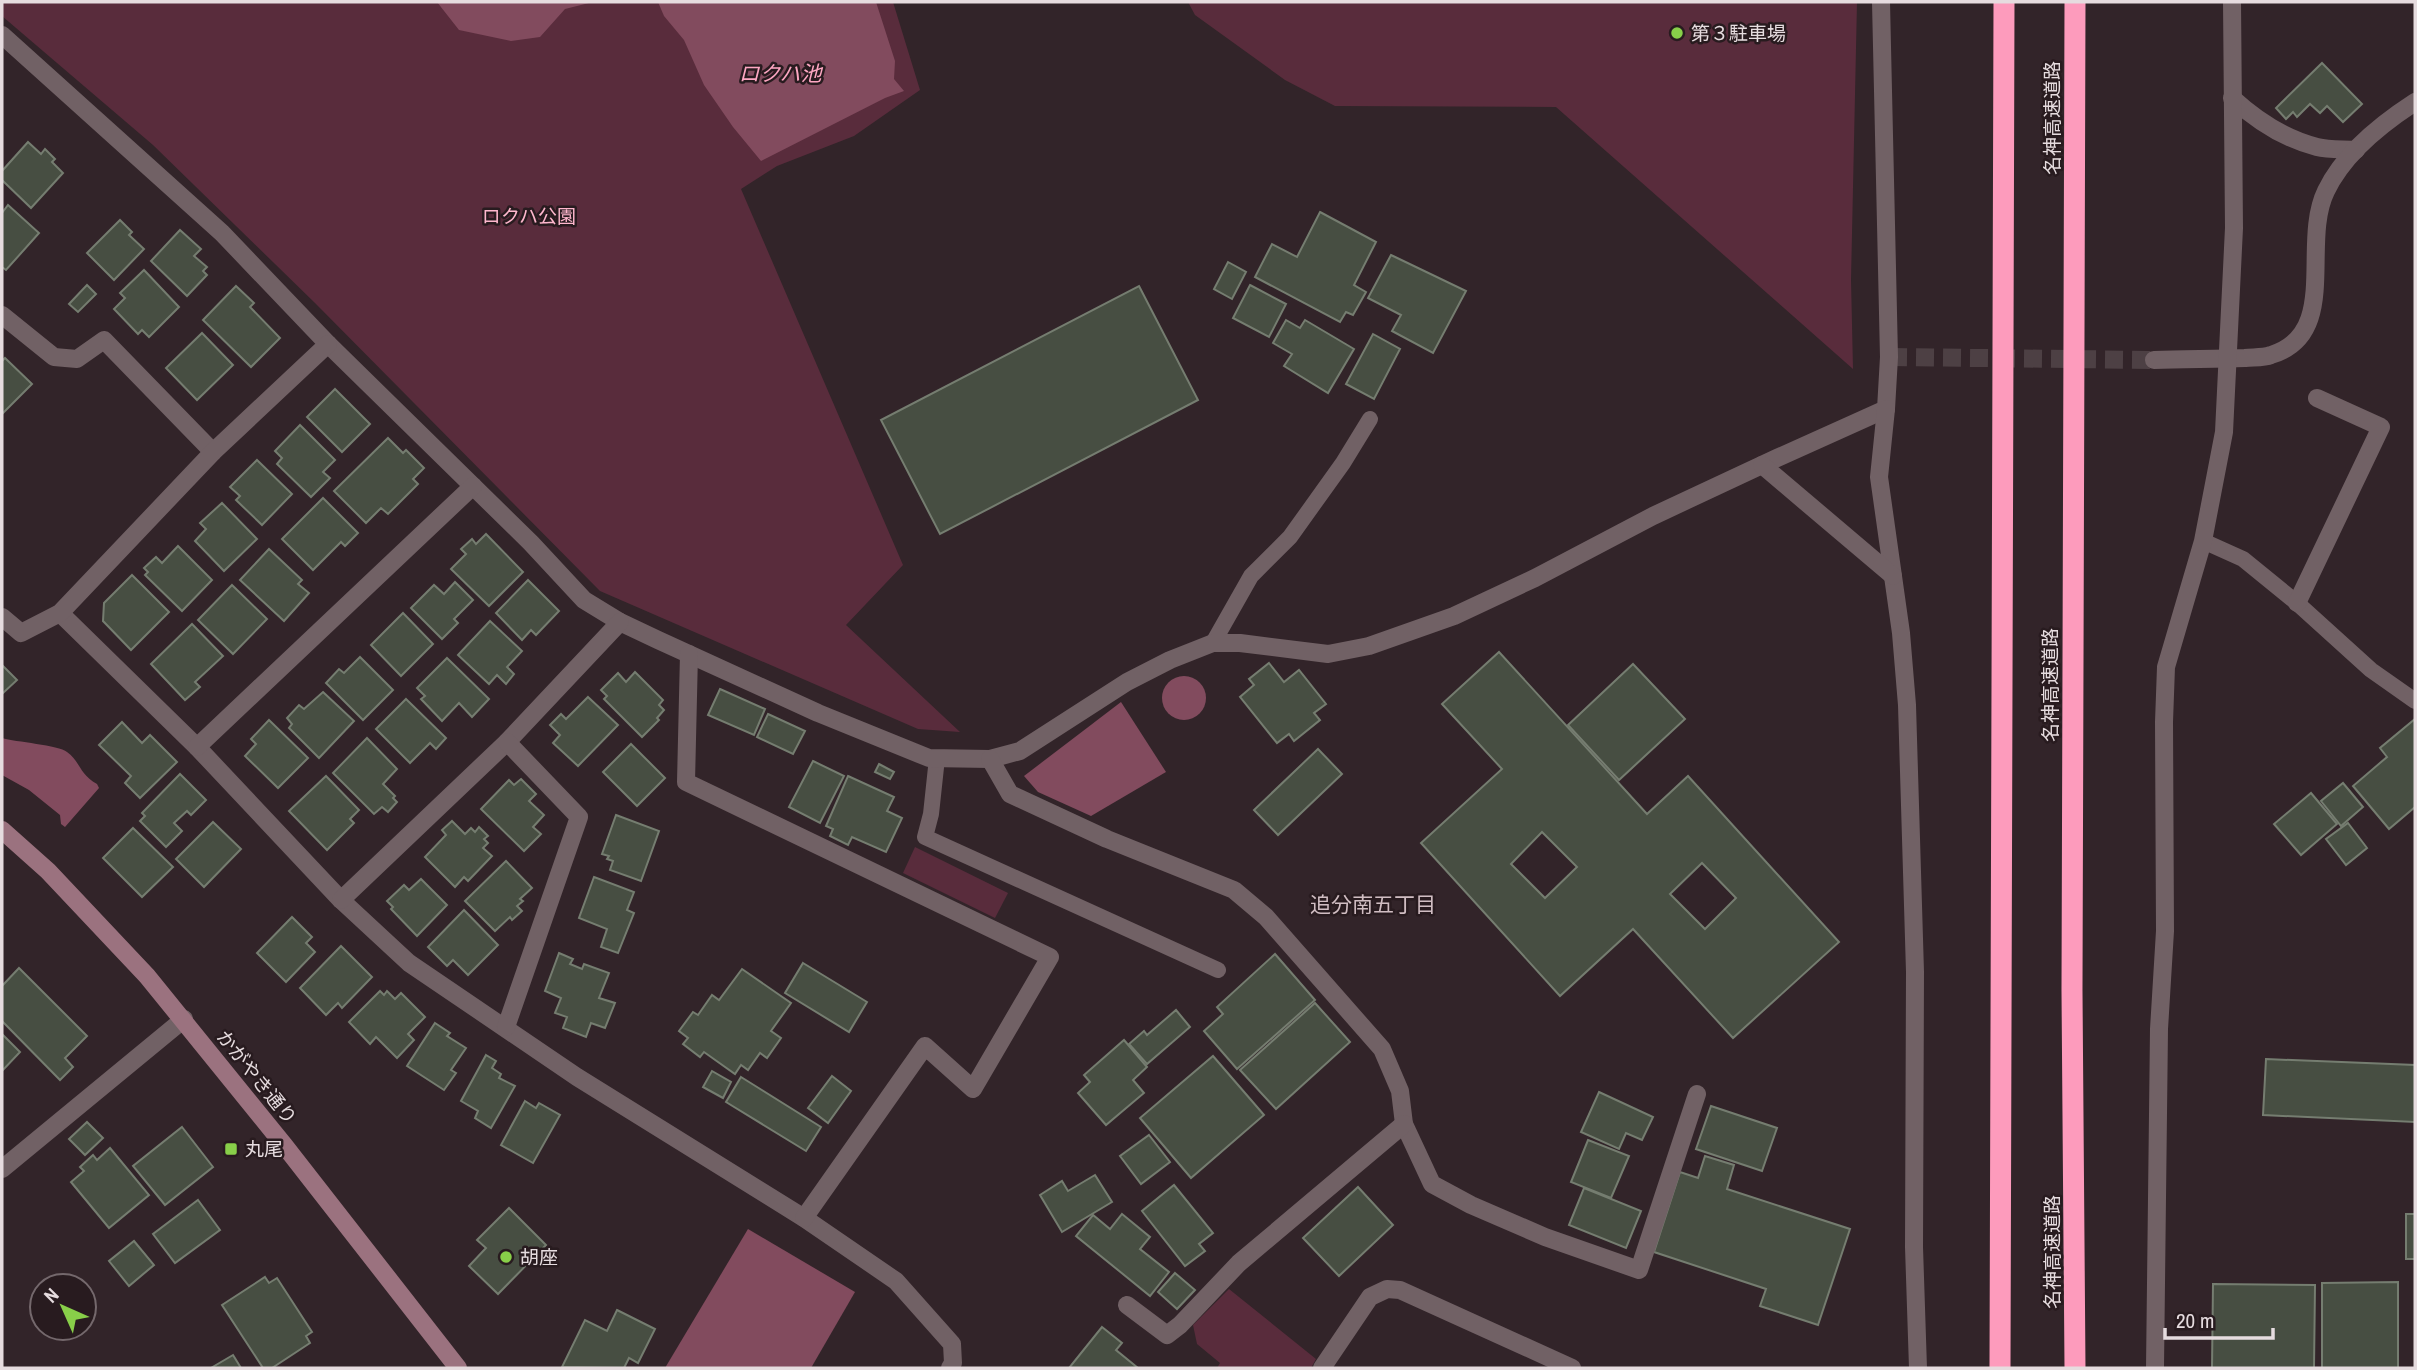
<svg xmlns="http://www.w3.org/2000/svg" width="2417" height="1370" viewBox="0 0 2417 1370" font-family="'Archivo Narrow','Noto Sans JP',sans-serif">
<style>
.green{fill:#592c3c}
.water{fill:#824b5e}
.building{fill:#474e42;stroke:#757d70;stroke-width:2;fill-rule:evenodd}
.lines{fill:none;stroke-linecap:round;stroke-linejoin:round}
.street-tunnel{stroke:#4d4044;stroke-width:18;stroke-dasharray:18 9;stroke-linecap:butt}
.lane{stroke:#716165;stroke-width:16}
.street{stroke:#716165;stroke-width:18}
.secondary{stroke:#9b727f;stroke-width:18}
.highway{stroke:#fd9bbc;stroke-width:21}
.poi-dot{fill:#88cf49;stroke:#281b1f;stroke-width:2.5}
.labels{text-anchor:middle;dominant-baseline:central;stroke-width:5;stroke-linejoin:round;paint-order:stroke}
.poi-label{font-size:19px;fill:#e6dcdf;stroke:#281b1f;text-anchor:start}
.street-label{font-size:19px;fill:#e6dcdf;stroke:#281b1f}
.park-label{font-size:19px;fill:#feb7cd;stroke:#281b1f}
.water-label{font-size:21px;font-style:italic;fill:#fea7c3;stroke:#281b1f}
.neighbourhood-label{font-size:21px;fill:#d0bdc2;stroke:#281b1f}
</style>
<rect width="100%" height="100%" fill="#322429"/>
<g class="green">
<path d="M2,2h891l27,88 -66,46 -77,30 -36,23 162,376 -57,60 114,107 -42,-3 -318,-138 -285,-288 -162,-158 -151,-129z"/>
<path d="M1188,2h669l-6,278 2,89 -297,-262 -221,-1 -50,-26 -90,-65z"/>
<path d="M915,847l93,46 -13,25 -92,-45z"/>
<path d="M1229,1289l87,70 -5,9h-94l3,-5 -23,-19 -4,-19z"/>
</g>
<g class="water">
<path d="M437,2h156l-28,7 -25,28 -29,4 -52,-11z"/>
<path d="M658,2h218l19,59 -1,18 10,12 -19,7 -124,63 -28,-34 -29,-42 -20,-45 -20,-24z"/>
<circle cx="1184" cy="698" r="22"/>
<path d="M1121,702l45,70 -75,44 -53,-24 -14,-16z"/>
<path d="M2,738c13,4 57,7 65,14 13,9 12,22 30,32l2,4 -34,39 -4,-3 -1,-9 -31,-25 -27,-15z"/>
<path d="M748,1229l107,63 -44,76h-146z"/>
</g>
<g class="building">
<path d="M2322,63l40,41 -19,18 -16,-16 -7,7 -10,-9 -13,13 -4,-5 -7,7 -10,-11z"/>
<path d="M28,142l13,12 4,-5 10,10 -3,3 11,11 -32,35 -29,-28v-9z"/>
<path d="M8,205l31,28 -33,37 -4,-3v-54z"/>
<path d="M1320,212l56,30 -22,43 12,7 -13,23 -7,-3 -6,10 -85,-45 17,-33 25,13z"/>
<path d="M120,220l12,12 -3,3 15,14 -30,31 -27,-27z"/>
<path d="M180,230l21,19 -7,7 13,11 -4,4 4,4 -20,21 -36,-35z"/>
<path d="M1391,255l75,36 -33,62 -41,-22 9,-16 -33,-17z"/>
<path d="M1228,262l18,10 -14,27 -18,-10z"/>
<path d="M144,270l35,37 -30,30 -7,-7 -4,4 -24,-25 11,-11 -5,-5z"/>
<path d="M87,285l9,9 -18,18 -9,-8z"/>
<path d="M1250,285l36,19 -17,33 -36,-19z"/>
<path d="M236,286l18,17 -4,4 30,31 -29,29 -48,-47z"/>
<path d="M1139,286l59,114 -258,134 -59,-114z"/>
<path d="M1286,320l14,8 5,-8 49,29 -26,44 -44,-27 8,-12 -19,-11z"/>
<path d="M202,333l31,32 -36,35 -31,-32z"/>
<path d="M1373,334l27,15 -26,50 -28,-15z"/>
<path d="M5,358l27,26 -30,30v-53z"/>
<path d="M335,389l35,35 -28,28 -35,-35z"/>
<path d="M300,425l35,35 -12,12 7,6 -19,19 -34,-33 5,-6 -7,-7z"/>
<path d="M388,438l15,15 3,-3 18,18 -11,11 5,5 -30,30 -7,-6 -15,15 -32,-32z"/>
<path d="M257,460l35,34 -30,31 -26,-25 4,-4 -10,-9z"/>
<path d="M323,498l35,35 -13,13 -4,-4 -28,28 -31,-31z"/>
<path d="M222,503l35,36 -33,32 -29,-30 11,-12 -6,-6z"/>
<path d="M486,534l37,38 -34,34 -38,-37 15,-15 -5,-5 11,-10 4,5z"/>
<path d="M178,546l34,34 -30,31 -37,-36 3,-3 -4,-4 12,-11 6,6z"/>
<path d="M269,549l33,31 -4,4 11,9 -25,28 -44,-41z"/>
<path d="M132,575l37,37 -38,38 -28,-29 1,-18z"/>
<path d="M528,580l31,31 -23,24 -5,-5 -9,10 -26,-27z"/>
<path d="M455,582l18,18 -19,19 4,4 -16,16 -31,-31 23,-23 10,9z"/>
<path d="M232,585l35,34 -34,35 -35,-34z"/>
<path d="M403,613l30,31 -32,32 -30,-31z"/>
<path d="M490,621l32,30 -15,16 7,7 -8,10 -9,-9 -8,9 -31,-29z"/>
<path d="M192,624l31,32 -28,26 5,5 -15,13 -34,-36z"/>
<path d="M1499,652l148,162 41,-38 151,166 -106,96 -100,-109 -73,67 -139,-153 81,-74 -60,-65zM1542,832l35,35 -32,31 -34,-34zM1702,863l34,35 -31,31 -35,-35z"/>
<path d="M360,657l33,33 -30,30 -37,-37 13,-14 5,4z"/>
<path d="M447,658l42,41 -17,18 -13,-14 -17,18 -21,-22 4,-3 -8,-8z"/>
<path d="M1269,663l15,19 15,-12 27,34 -12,9 6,7 -26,21 -5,-7 -12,9 -37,-46 14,-12 -5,-6z"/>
<path d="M1633,664l52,55 -66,61 -51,-55z"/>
<path d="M2,665l15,15 -15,14z"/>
<path d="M635,672l28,28 -4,5 5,5 -7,8 2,2 -17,17 -38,-38 3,-3 -6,-6 17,-17 8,9z"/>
<path d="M720,689l45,20 -11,26 -46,-20z"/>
<path d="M323,692l31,29 -35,37 -30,-30 3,-4 -5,-6 12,-13 5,4z"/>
<path d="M588,697l30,28 -40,41 -25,-23 7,-8 -10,-10 11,-11 5,5z"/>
<path d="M406,699l40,39 -10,11 -6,-6 -20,20 -34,-34z"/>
<path d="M768,714l37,17 -12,23 -36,-17z"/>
<path d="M2415,719v88l-26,22 -36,-43 34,-29 -7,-9z"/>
<path d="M269,720l39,38 -30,30 -33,-32 11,-12 -5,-5z"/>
<path d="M122,722l20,21 8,-8 27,27 -37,36 -15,-15 6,-7 -32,-31z"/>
<path d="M367,738l30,31 -14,15 12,12 -2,2 4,4 -9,10 -6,-5 -8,7 -41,-41z"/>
<path d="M631,744l34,34 -28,28 -34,-34z"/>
<path d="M1318,749l24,25 -64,61 -24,-25z"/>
<path d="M813,761l31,15 -24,47 -31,-16z"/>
<path d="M879,764l15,8 -4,7 -15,-7z"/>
<path d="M180,774l26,26 -15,15 -4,-4 -13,12 8,8 -16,16 -26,-26 5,-5 -3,-3z"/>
<path d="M326,776l33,34 -9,9 4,4 -27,27 -38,-39z"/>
<path d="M848,776l46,21 -7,14 15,7 -16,34 -34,-15 -4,8 -18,-9 3,-7 -7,-3z"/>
<path d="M521,779l15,15 -7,7 15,14 -11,12 8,7 -17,17 -43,-42 28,-29 5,5z"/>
<path d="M2343,783l20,24 -22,19 -20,-25z"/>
<path d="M2311,793l26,31 -36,31 -27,-31z"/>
<path d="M616,815l43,16 -18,50 -31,-11 3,-9 -6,-2 2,-3 -7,-2z"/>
<path d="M452,821l13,13 6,-6 4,4 4,-5 9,9 -4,3 4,4 -5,5 9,8 -24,25 -4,-4 -9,10 -30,-30 21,-22 -4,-5z"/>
<path d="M213,822l28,27 -37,38 -28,-28z"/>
<path d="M2348,823l19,25 -21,17 -20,-26z"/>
<path d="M133,828l40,39 -31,30 -39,-39z"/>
<path d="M506,861l26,27 -12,11 3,2 -6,5 5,5 -10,9 -2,-3 -15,14 -30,-30z"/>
<path d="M594,877l40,15 -7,18 7,3 -16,40 -17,-6 6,-18 -28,-11z"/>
<path d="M421,879l26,26 -30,31 -26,-27 2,-2 -6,-6 17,-16 5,5z"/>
<path d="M464,910l34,35 -30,30 -15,-15 -6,6 -19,-19z"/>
<path d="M292,917l20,20 -6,6 9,9 -29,30 -29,-29z"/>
<path d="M341,946l31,31 -30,31 -4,-5 -12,12 -26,-27z"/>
<path d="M559,953l14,6 -3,5 12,5 2,-5 25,9 -10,25 16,5 -10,25 -14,-5 -5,14 -23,-9 4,-11 -12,-4 6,-15 -16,-7z"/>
<path d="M1275,954l40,46 -78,69 -33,-38 19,-17 -6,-7z"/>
<path d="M803,963l64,39 -18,30 -64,-39z"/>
<path d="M19,968l68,68 -22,22 8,9 -13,13 -58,-59v-35z"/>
<path d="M742,969l49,34 -20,28 10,7 -14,20 -7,-5 -12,17 -7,-5 -6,9 -31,-22 -4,5 -17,-13 5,-6 -9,-7 14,-19 5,3 14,-20 7,5z"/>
<path d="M380,991l4,4 3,-4 8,8 6,-6 24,24 -17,17 6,6 -17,18 -21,-21 -6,7 -21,-22z"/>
<path d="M1315,1003l35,39 -74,67 -36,-39z"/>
<path d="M1176,1010l14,17 -43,37 -18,-20 15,-13 3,4z"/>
<path d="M435,1023l15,10 -3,3 19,12 -15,22 5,3 -12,17 -37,-24z"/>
<path d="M2,1034l18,18 -18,19z"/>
<path d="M1124,1040l23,27 -14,13 11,13 -38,32 -28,-32 12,-11 -6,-7z"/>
<path d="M486,1055l10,6 -4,7 9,6 -2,4 16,8 -24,42 -16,-10 3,-7 -17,-10z"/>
<path d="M1213,1056l51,59 -73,63 -51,-60z"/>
<path d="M2266,1059l149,6v57l-152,-7z"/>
<path d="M712,1071l19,11 -8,16 -20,-11z"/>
<path d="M832,1076l19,15 -23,32 -20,-15z"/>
<path d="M741,1077l80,50 -15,24 -80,-49z"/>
<path d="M1599,1092l54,25 -11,23 -16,-7 -7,16 -38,-17z"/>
<path d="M525,1101l11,7 3,-5 21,12 -27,48 -32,-18z"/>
<path d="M1711,1106l66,22 -15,43 -66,-22z"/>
<path d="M87,1122l16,16 -18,17 -16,-16z"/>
<path d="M182,1127l31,40 -48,38 -32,-39z"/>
<path d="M1149,1135l21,27 -29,22 -21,-28z"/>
<path d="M1588,1140l41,16 -18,42 -40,-16z"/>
<path d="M110,1148l39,47 -40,33 -38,-46 13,-11 -4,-4 13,-12 4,5z"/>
<path d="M1705,1156l29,9 -7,24 123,40 -32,96 -58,-19 6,-17 -112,-37 26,-80 18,6z"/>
<path d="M1095,1175l17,27 -50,30 -22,-37 22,-14 6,10z"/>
<path d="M1174,1185l39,48 -14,11 6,7 -20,15 -43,-55z"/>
<path d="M1358,1187l35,38 -54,51 -36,-38z"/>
<path d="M1584,1188l57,23 -15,37 -57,-23z"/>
<path d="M198,1200l22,30 -45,33 -22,-29z"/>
<path d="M509,1208l37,37 -48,49 -29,-28 17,-18 -9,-8z"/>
<path d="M1122,1214l28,23 -10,12 29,23 -19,24 -74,-60 17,-21 17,14z"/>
<rect x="2406" y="1214" width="9" height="45"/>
<path d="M134,1241l20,24 -25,21 -20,-25z"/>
<path d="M1175,1273l20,17 -18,19 -19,-17z"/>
<path d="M265,1277l4,6 8,-5 35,54 -6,4 4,7 -38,25h-9l-41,-63z"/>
<path d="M2398,1282v86h-76v-85z"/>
<path d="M2213,1284l102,1 -1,83h-102z"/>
<path d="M617,1310l38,19 -17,34 -9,-5 -5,10 -62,-1 23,-47 22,11z"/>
<path d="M1102,1327l20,16 -6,7 22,18h-69z"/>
<path d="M233,1355l8,13h-30z"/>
</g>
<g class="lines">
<path class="street-tunnel" d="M1889,357l265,3"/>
<g class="lane">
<path d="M2203,541l40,18 54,44 74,67 44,31"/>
<path d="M1213,643l38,-67 39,-39 53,-74 27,-44"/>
<path d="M937,758l-6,56 -6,23 293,133"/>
</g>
<g class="street">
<path d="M2,35l220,198 106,111 203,199 53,57 36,22 38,18 160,73 111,45 61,1 30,-8 107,-69 43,-22 43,-17h27l88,11 41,-8 85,-30 81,-38 118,-62 124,-58 109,-49 3,-52 -8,-355"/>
<path d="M2232,98c24,22 53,41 85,49 12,3 26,2 39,3"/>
<path d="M2,315l52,42 23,2 27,-19 109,112"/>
<path d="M2154,360c31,-1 61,-1 91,-2 8,-1 18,0 26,-3 70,-21 29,-111 55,-164 18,-38 55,-67 89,-89"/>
<path d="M1886,409l-7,68 22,156 6,72 8,267 -1,275 4,121"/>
<path d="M1762,465l131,111"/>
<path d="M2297,603l84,-176 -64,-29"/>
<path d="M60,613l137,134 144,153 68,63 168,114 227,141 92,63 56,63 1,19 -3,5"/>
<path d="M2,617l19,16 39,-20 153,-161 115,-108"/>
<path d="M689,654l-3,128 364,175 -77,132 -48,-43 -121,172"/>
<path d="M197,747l276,-261"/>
<path d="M990,759l20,35 97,45 127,51 32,27 116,132 18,42 4,33 28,60 39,21 74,32 94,33 58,-176"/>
<path d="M341,900l166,-158 113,-120"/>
<path d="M506,1027l73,-210 -72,-75"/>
<path d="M2,1169l182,-150"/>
<path d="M1127,1305l40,30 13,-10 59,-62 165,-139"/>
<path d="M1322,1368l48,-71 17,-8 13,1 172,78"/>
<path d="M2155,1368l4,-339 6,-98 -1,-209 2,-55 37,-126 21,-109 10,-204 -2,-226"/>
</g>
<path class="secondary" d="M2,830l46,41 99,105 137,169 174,223"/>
<g class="highway">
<path d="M2075,2l-3,989 3,377"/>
<path d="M2000,1368l4,-1366"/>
</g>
</g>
<g class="poi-dot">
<circle cx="1677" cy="33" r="7"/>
<rect x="224" y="1142" width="14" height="14" rx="3.5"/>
<circle cx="506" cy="1257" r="7"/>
</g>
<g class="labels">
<g class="poi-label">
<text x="1691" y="33">第３駐車場</text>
<text x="245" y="1149">丸尾</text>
<text x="520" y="1257">胡座</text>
</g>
<g class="street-label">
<text transform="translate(2052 118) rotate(-90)">名神高速道路</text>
<text transform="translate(2050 685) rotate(-90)">名神高速道路</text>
<text transform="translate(257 1077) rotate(51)">かがやき通り</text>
<text transform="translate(2052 1252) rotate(-90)">名神高速道路</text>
</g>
<g class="park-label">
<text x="529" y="216">ロクハ公園</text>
</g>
<g class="water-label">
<text x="780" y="73">ロクハ池</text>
</g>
<g class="neighbourhood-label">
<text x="1373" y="904">追分南五丁目</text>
</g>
</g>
<rect width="2417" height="1370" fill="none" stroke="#e6dcdf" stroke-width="7"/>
<g transform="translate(63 1307) rotate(315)"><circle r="33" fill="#281b1f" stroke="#74686c" stroke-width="2"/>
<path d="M0-5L12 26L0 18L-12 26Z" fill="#88cf49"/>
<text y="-10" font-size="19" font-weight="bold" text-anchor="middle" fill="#e6dcdf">N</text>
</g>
<path d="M2165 1328v10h108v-10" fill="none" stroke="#e6dcdf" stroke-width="3.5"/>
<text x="2176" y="1328" font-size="21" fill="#e6dcdf" stroke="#281b1f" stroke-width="5" paint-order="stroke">20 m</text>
</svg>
